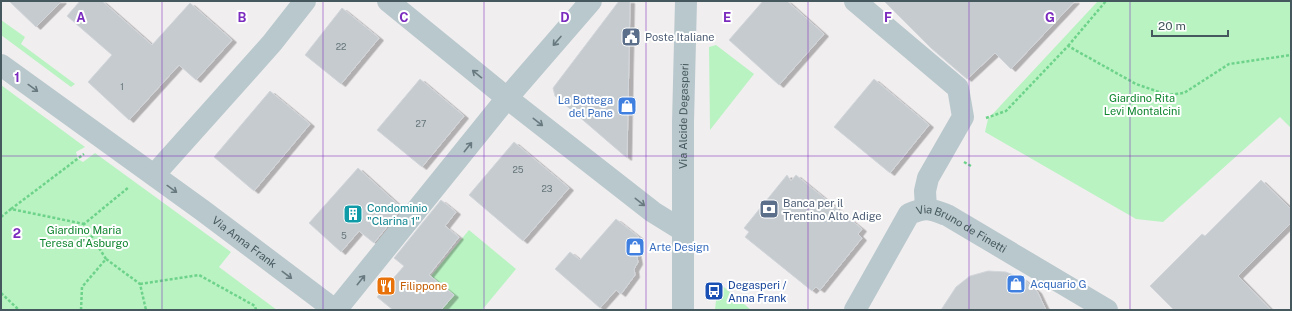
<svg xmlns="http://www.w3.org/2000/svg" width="1292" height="311" viewBox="0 0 1292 311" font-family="'Public Sans',sans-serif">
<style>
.green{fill:#b9f3c2}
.building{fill:#c5cbcf;stroke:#d2d6db;filter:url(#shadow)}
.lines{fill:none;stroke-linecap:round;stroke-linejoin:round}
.path{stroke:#6ed38a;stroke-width:2.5;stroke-dasharray:3 2;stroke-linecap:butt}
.minor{stroke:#b9c8cd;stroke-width:22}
.oneway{stroke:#687a7f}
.grid{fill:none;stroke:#7b2cbf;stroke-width:1;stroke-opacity:0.55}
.labels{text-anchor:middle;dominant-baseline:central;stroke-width:4;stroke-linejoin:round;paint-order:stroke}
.number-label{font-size:9px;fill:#65757a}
.service-label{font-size:11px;fill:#4e5e75;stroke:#fff;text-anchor:start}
.park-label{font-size:11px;fill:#0f852f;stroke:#fff}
.shop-label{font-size:11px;fill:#366cbe;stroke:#fff;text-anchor:start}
.street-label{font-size:11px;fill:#45585d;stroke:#fff}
.culture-label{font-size:11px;fill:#0d838f;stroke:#fff;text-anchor:start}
.transit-label{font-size:11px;fill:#164399;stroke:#fff;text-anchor:start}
.food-label{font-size:11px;fill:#c56008;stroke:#fff;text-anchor:start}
.grid-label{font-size:13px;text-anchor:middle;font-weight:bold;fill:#7b2cbf;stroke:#fff;stroke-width:4;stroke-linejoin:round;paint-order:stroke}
</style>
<defs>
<filter id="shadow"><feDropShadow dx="4.5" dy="2.5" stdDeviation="0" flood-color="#0004"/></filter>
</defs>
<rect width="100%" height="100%" fill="#f1eeef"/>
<g class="green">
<path d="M1098,1h193v127l-11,-11 -117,105 -27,-3 -151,-87 3,-13z"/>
<path d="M1,20l24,17 -4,7 54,40 -4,3 -70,-52z"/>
<path d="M716,45l38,29 -44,56 -1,-83z"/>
<path d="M1,85l84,62 -9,5 2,7 5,3 12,-9 136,99 -12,15 58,43h-276z"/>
<path d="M469,230l47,39 -34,41h-41l12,-15 -22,-19z"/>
<path d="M718,282l33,28h-36z"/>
</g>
<g class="building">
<path d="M9,1h53l-26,26z"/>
<path d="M80,1h22l50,44 38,-42 42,37 -36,40 -17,-15 -50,55 -41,-38 24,-27 -45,-39z"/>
<path d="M619,1h11l-3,157 -72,-62 -2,-8z"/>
<path d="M763,1h24l37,33 -45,51 -50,-45z"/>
<path d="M884,1h191l-64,68 -16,-16 -28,26 -36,-31z"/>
<path d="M342,8l37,30 -38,46 -36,-29z"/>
<path d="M420,79l44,37 -42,51 -45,-37z"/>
<path d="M874,79l55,46 -39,48 -56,-46z"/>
<path d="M270,91l40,33 -56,67 -40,-34z"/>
<path d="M514,142l55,46 -46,53 -54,-46z"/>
<path d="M358,168l44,40 -28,35 -15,-12 -18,21 -32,-29z"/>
<path d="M787,175l4,6 5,-6 66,54 -4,5 4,4 -42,52 -4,-3 -4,4 -67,-54 4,-5 -5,-4z"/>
<path d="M1261,180l30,29v14l-53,53 33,34h-97l-24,-24 52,-52 3,2z"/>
<path d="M441,200l15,12 -11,14 14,11 -30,38 25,20 -13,15h-48l-16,-13 27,-31 -10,-8z"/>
<path d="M616,219l23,18 -5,5 4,20 -4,7 1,6 -14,19 -5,-4 -16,18 -45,-39 15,-17 10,8z"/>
<path d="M988,271l18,1 17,7 14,12 9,19h-105l15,-23 14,-11z"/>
</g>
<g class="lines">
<g class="path">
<path d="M1068,46l38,-45"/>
<path d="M986,118l20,-7 62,-65 68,38 32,11 16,-2 45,-29 62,-9"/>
<path d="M964,162l7,4"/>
<path d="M11,209l73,-55"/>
<path d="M1,217l10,-8 73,15"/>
<path d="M106,259l-22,-35 45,-37"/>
<path d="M140,284l59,-9 56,31 1,4"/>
<path d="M1,293l18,17"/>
<path d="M81,310l1,-23 24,-28 34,25 6,26"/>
</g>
<g class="minor">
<path d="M388,1l119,97 146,114 29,18"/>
<path d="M855,1l103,87 5,29 -35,61 -3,13 1,17"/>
<path id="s1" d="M1,65l201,145 133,100"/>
<path d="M154,175l118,-132 33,-42"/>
<path d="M336,310l171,-212 84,-97"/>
<path id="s2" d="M683,310v-188l3,-121"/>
<path id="s3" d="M855,310l54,-96c18,-8 21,-5 38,1l160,95"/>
</g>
</g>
<defs><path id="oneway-shaft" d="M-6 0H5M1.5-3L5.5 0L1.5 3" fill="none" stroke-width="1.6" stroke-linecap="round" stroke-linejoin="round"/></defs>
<g class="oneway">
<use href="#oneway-shaft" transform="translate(557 41) rotate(131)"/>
<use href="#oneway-shaft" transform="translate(477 74) rotate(-141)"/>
<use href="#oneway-shaft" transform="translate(33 88) rotate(36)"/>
<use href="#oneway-shaft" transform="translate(538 122) rotate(38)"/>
<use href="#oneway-shaft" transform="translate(468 147) rotate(-51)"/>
<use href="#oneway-shaft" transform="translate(172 189) rotate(36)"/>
<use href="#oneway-shaft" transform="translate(640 202) rotate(38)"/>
<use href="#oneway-shaft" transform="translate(287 275) rotate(37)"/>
<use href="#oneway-shaft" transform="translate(361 280) rotate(-51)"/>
</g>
<path class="grid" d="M162,1v309M323,1v309M484,1v309M646,1v309M808,1v309M969,1v309M1130,1v309M1,156h1290"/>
<defs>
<g id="civic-square" transform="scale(1)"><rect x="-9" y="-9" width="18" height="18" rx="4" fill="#5c6f8a" stroke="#fff"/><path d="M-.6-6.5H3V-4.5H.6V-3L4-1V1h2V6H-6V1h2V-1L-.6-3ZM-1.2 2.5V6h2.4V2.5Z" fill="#fff"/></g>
<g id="shop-square" transform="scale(1)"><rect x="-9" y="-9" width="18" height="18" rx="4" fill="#3f7fe0" stroke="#fff"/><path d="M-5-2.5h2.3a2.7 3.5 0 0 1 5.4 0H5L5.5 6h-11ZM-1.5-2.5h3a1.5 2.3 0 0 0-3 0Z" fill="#fff"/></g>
<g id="bank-square" transform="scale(1)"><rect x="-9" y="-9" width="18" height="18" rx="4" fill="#5c6f8a" stroke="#fff"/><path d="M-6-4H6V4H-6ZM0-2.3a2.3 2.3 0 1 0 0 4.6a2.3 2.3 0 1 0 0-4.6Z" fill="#fff"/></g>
<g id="building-square" transform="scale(1)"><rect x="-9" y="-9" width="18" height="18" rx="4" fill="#0f9aa8" stroke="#fff"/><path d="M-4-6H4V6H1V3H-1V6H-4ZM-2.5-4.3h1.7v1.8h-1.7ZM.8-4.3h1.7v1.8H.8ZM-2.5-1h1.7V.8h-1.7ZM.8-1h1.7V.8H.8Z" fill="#fff"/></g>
<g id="restaurant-square" transform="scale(1)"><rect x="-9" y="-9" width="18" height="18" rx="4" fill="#e8710a" stroke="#fff"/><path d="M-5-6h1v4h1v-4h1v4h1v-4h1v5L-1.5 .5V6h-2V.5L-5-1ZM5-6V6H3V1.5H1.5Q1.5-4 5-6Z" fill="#fff"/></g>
<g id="bus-square" transform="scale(1)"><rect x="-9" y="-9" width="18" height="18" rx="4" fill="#1a4fb4" stroke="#fff"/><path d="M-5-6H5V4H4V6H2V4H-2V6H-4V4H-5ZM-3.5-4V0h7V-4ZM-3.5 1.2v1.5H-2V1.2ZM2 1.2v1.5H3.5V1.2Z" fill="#fff"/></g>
</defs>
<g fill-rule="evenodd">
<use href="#civic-square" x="631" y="37"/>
<use href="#shop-square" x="627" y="106"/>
<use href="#bank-square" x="769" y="209"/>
<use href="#building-square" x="353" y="214"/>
<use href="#shop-square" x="635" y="247"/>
<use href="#shop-square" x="1016" y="284"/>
<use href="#restaurant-square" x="386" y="286"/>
<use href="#bus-square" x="714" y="291"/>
</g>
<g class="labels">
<g class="number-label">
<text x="341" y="46">22</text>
<text x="122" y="86">1</text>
<text x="421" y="123">27</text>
<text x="518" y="169">25</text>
<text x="547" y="188">23</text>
<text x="344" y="235">5</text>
</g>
<g class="service-label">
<text x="645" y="37">Poste Italiane</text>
<text x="783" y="203">Banca per il<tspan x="783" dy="13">Trentino Alto Adige</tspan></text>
</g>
<g class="park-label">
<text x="1142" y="98">Giardino Rita<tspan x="1142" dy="13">Levi Montalcini</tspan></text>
<text x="84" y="230">Giardino Maria<tspan x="84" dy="13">Teresa d'Asburgo</tspan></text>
</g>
<g class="shop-label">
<text x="613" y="100" text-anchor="end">La Bottega<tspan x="613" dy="13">del Pane</tspan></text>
<text x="649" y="247">Arte Design</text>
<text x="1030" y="284">Acquario G</text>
</g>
<g class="street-label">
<text stroke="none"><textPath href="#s2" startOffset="194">Via Alcide Degasperi</textPath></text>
<text stroke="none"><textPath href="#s3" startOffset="168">Via Bruno de Finetti</textPath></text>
<text stroke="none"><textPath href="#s1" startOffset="301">Via Anna Frank</textPath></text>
</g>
<g class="culture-label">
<text x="367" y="208">Condominio<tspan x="367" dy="13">"Clarina 1"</tspan></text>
</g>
<g class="transit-label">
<text x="728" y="285">Degasperi /<tspan x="728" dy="13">Anna Frank</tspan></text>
</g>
<g class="food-label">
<text x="400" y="286">Filippone</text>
</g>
</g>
<g class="grid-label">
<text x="81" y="22">A</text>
<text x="242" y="22">B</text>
<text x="404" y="22">C</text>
<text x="565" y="22">D</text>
<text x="727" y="22">E</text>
<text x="888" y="22">F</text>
<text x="1050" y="22">G</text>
<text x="17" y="82">1</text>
<text x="17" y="238">2</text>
</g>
<rect width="1292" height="311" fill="none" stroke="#45585d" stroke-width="4"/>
<path d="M1152 30v6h76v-6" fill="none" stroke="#45585d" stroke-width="2"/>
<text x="1158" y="30" font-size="12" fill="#45585d" stroke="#ffffff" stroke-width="3" paint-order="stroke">20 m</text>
</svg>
